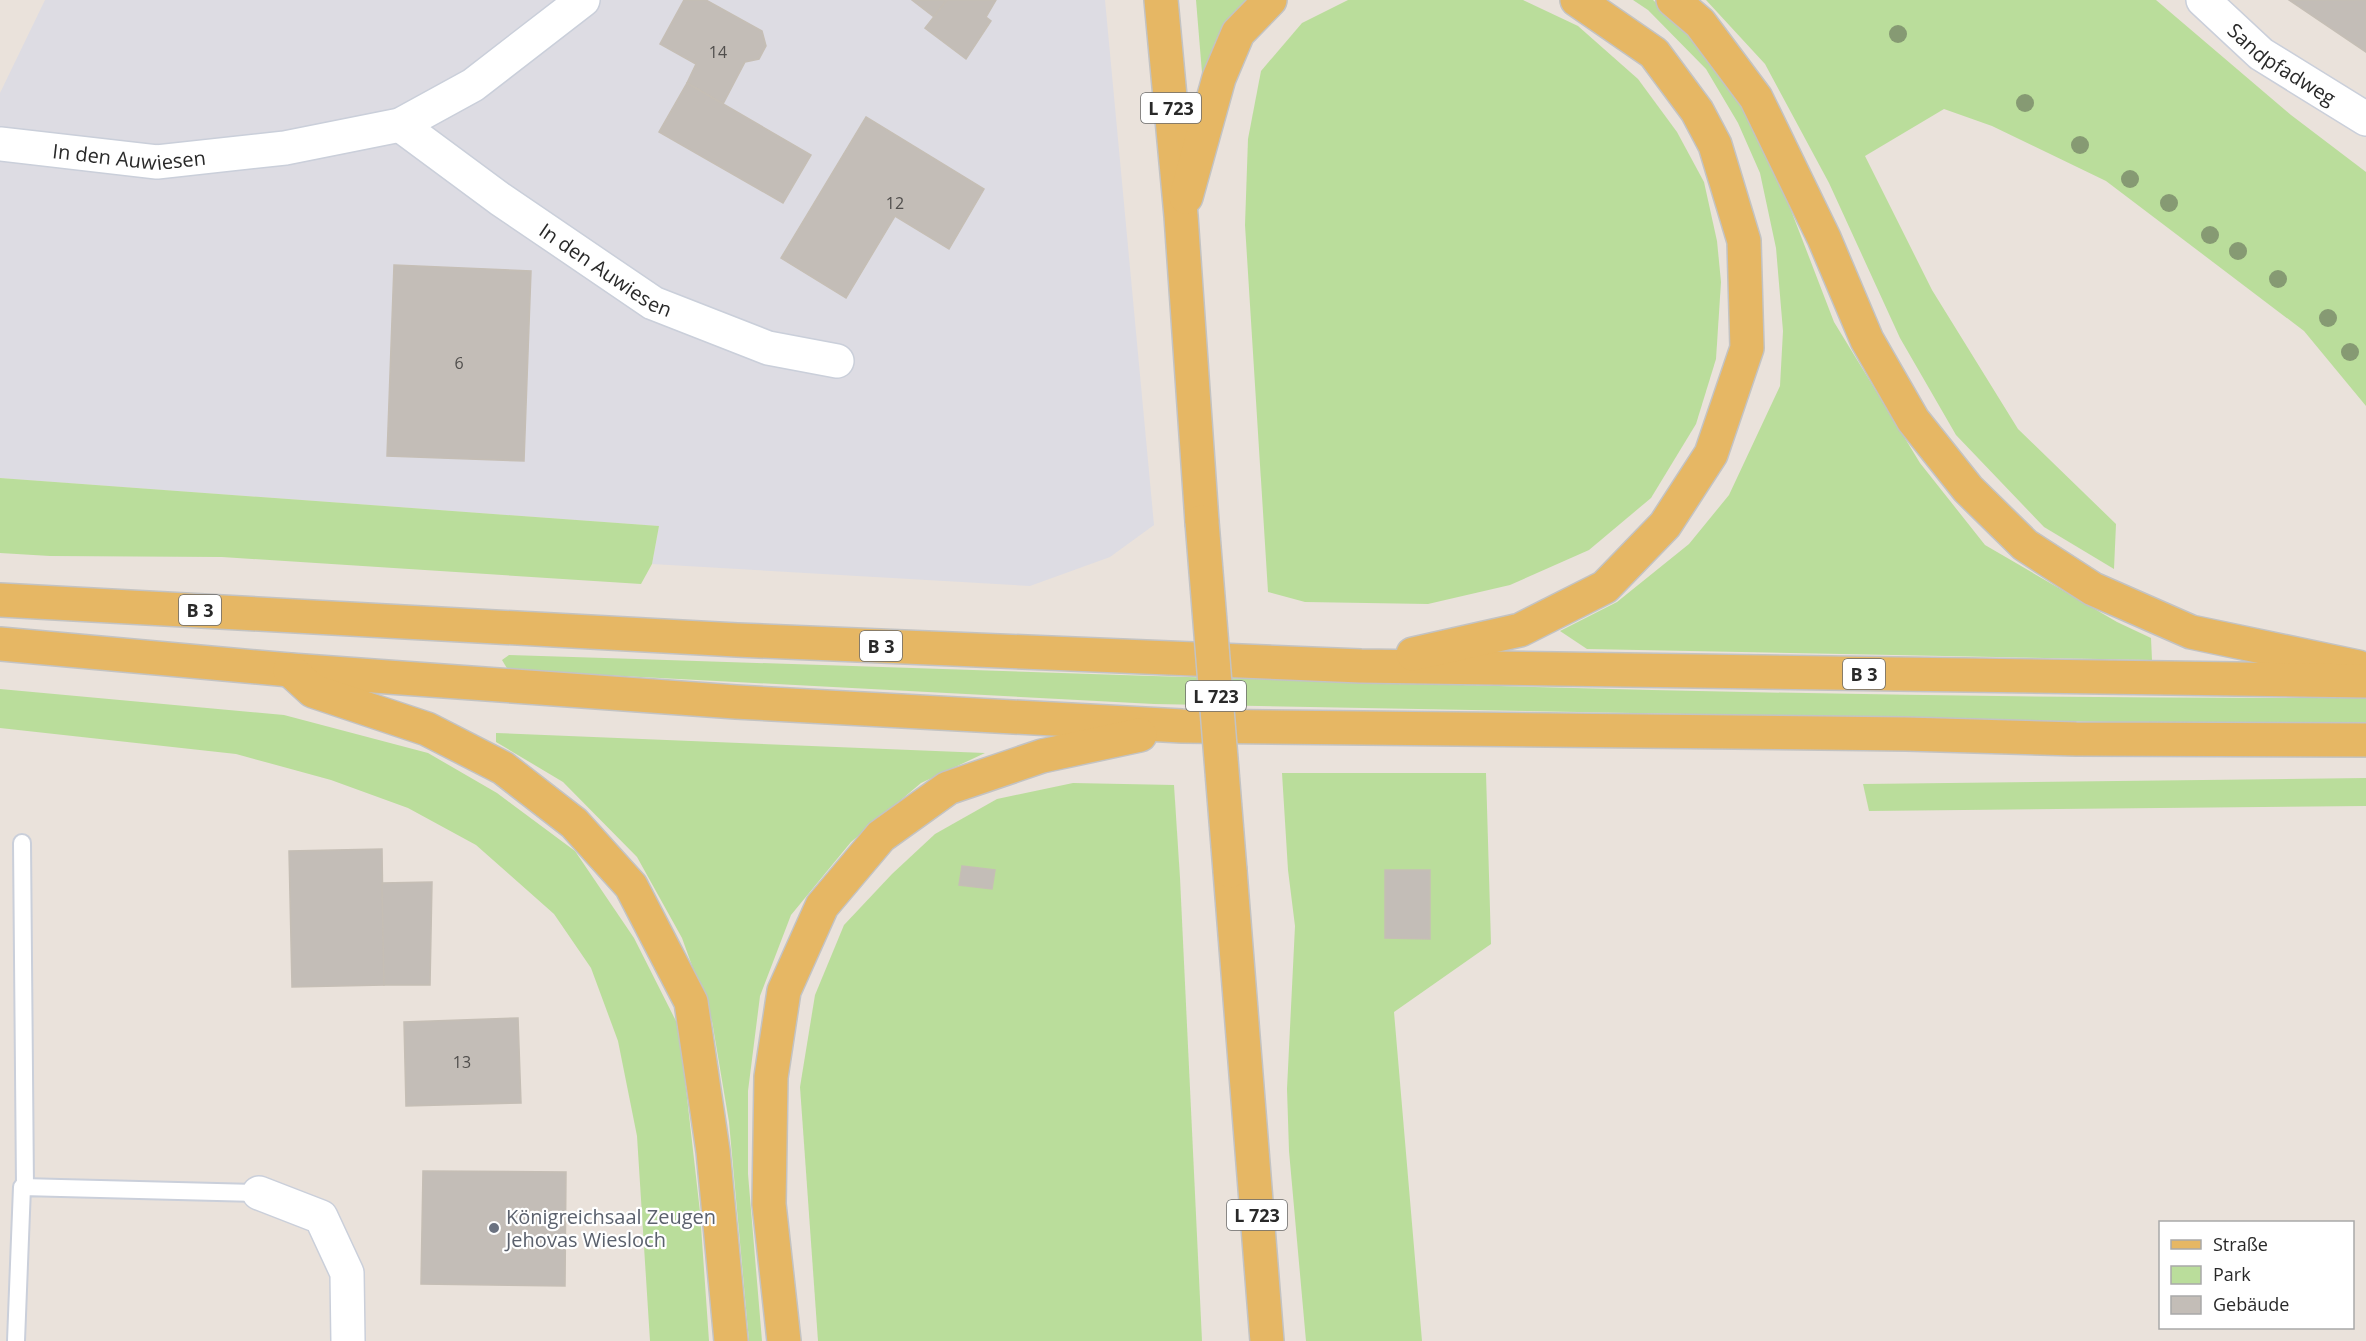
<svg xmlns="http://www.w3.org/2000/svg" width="2366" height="1341" viewBox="0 0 2366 1341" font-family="'Open Sans',sans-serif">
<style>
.industrial{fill:#dddce3}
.green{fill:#badd9b}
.building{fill:#c3bdb7;stroke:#c5beb5;stroke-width:1.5}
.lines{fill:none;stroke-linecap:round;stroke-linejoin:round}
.lane-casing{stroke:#cacfda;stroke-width:20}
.street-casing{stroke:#cacfda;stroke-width:36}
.primary-casing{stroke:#c3c3c3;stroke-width:36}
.lane{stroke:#fff;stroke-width:16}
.street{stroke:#fff;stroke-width:33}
.primary{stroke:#e6b764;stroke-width:33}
.primary-bridge-casing{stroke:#c3c3c3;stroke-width:36;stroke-linecap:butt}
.primary-bridge{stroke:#e6b764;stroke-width:33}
.tree{fill:#869a73}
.worship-dot{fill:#6b7280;stroke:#fff;stroke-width:2}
.labels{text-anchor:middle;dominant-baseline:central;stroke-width:4.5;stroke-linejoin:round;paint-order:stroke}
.number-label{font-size:16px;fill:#504e4c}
.shield{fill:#fff;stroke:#696969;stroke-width:1.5}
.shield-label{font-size:18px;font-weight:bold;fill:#292929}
.street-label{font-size:20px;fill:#292929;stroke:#fff}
.worship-label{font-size:20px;fill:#5b616d;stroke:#fff;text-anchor:start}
</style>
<rect width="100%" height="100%" fill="#eae2db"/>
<path class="industrial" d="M45,0h1060l49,525 -44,32 -80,29 -378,-22 7,-38 -659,-48v-385z"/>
<g class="green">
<path d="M1196,0h54l-46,97z"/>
<path d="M1348,0h175l55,26 60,53 39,53 27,50 13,59 4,41 -5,77 -20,65 -45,74 -62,52 -79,35 -82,19 -123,-2 -37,-10 -23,-367 3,-86 13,-68 41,-48z"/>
<path d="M1633,0h20l39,36 58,78 24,52 60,156 86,141 65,82 132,77 34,16 1,22 -565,-11 -27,-18 57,-29 72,-58 40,-49 51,-109 3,-55 -7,-83 -16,-75 -22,-50 -32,-54 -58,-59z"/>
<path d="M1706,0h450l135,115 75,57v234l-62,-75 -198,-150 -114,-55 -48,-17 -79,47 67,134 86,139 98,95 -2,45 -70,-42 -88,-92 -56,-97 -71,-155 -64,-119z"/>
<path d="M0,478l659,48 -7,38 -11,20 -419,-27 -172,-1 -50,-3z"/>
<path d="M509,655c619,19 1238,45 1857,43v25h-207l-1005,-19 -646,-34 -6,-10z"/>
<path d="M0,689l284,26 144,38 69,40 78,58 59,87 45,89 21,185 9,129h-59l-13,-205 -19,-95 -27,-73 -37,-54 -78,-69 -68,-37 -77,-28 -95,-26 -236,-26z"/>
<path d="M496,733l489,20 -64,30 -70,59 -60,73 -31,81 -12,95v83l14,167h-13l-20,-219 -17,-101 -30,-83 -45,-81 -74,-75 -67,-40z"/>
<path d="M1282,773h204l5,171 -97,68 28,329h-116l-17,-190 -2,-62 8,-163 -7,-56z"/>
<path d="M2366,778v28l-497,5 -6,-27z"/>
<path d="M1073,783l101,2 6,93 22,463h-384l-18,-254 15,-92 29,-70 48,-51 43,-40 62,-35z"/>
</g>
<g class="building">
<path d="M684,0h22l56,31 4,15 -7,13 -14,3 -22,42 -36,-21 9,-19 -36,-20z"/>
<path d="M912,0h35l-13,17z"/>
<path d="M947,0h49l-10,17 5,4 -25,38 -41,-31z"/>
<path d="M2289,0h77v52z"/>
<path d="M687,83l124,72 -28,48 -124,-71z"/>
<path d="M866,117l118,72 -35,60 -54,-33 -49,82 -65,-40z"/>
<path d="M394,265l137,6 -7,190 -137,-5z"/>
<path d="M382,849l2,136 -92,2 -3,-136z"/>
<path d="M962,866l33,4 -3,19 -33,-4z"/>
<path d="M1385,870h45v69l-45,-1z"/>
<path d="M432,882l-2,103h-46l-2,-102z"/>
<path d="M518,1018l3,85 -115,3 -2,-84z"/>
<path d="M423,1171l143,1 -1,114 -144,-2z"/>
</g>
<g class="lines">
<g class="lane-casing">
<g id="lane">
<path d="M22,843l3,344"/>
<path d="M16,1341l6,-154 237,6"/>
</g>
</g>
<g class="street-casing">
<g id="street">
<path id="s1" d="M2203,0l58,54 105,65"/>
<path id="s2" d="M400,125l100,74 153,104 115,45 69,13"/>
<path id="s3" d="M0,144l157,18 128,-14 115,-23 73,-40 110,-85"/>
<path d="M259,1193l62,24 26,56 1,68"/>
</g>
</g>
<g class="primary-casing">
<g id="primary">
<path d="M1161,0l20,216 21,306"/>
<path d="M1673,0l27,23 56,75 68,140 43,102 46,80 55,69 57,56 68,44 98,43 167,35"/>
<path d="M1186,197l33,-119 19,-45 32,-33"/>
<path d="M0,600l737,40 624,26 1005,15"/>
<path d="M0,644l290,26 446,32 446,24 724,8 170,5 290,1"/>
<path d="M1413,654l107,-24 85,-43 60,-62 46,-71 36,-106 -3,-107 -29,-96 -18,-34 -43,-58 -77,-53"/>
<path d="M290,670l23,21 114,38 76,39 71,55 57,63 60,116 22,149 18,190"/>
<path d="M1230,871l37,470"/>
<path d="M784,1341l-15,-137 2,-127 13,-86 38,-85 59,-70 67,-48 94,-32 98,-21"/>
</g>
</g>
<use href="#lane" class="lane"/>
<use href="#street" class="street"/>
<use href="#primary" class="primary"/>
<g class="primary-bridge-casing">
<path id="primary-bridge" d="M1202,522l28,349"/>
</g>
<use href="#primary-bridge" class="primary-bridge"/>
</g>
<g class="tree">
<circle cx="1898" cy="34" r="9"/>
<circle cx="2025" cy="103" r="9"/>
<circle cx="2080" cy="145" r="9"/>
<circle cx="2130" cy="179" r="9"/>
<circle cx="2169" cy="203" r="9"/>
<circle cx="2210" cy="235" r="9"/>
<circle cx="2238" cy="251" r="9"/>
<circle cx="2278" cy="279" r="9"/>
<circle cx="2328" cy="318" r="9"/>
<circle cx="2350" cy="352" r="9"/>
</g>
<circle class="worship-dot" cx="494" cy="1228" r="6"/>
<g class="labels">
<g class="number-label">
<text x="718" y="52">14</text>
<text x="895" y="203">12</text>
<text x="459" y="363">6</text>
<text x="462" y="1062">13</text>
</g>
<g class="shield">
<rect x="1141" y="93" width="60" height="30" rx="4.5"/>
<rect x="179" y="595" width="42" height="30" rx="4.5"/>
<rect x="860" y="631" width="42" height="30" rx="4.5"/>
<rect x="1843" y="659" width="42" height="30" rx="4.5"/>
<rect x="1186" y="681" width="60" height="30" rx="4.5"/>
<rect x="1227" y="1200" width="60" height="30" rx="4.5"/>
</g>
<g class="shield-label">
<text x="1171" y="108">L 723</text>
<text x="200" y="610">B 3</text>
<text x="881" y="646">B 3</text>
<text x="1864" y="674">B 3</text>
<text x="1216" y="696">L 723</text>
<text x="1257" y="1215">L 723</text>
</g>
<g class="street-label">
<text stroke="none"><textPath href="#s1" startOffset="102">Sandpfadweg</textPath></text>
<text stroke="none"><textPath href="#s3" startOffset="130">In den Auwiesen</textPath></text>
<text stroke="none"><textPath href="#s2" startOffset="252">In den Auwiesen</textPath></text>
</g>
<g class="worship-label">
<text x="506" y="1216">Königreichsaal Zeugen<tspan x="506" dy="23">Jehovas Wiesloch</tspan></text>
</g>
</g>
<rect x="2159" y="1221" width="195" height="108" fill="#ffffff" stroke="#a9a9a9" stroke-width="1.5"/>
<rect x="2171" y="1240" width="30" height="9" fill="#e6b764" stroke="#a9a9a9" stroke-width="1.5"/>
<text x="2213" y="1251" font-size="18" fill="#292929">Straße</text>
<rect x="2171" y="1266" width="30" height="18" fill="#badd9b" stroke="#a9a9a9" stroke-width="1.5"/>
<text x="2213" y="1281" font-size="18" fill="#292929">Park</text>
<rect x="2171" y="1296" width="30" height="18" fill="#c3bdb7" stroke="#a9a9a9" stroke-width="1.5"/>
<text x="2213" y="1311" font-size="18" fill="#292929">Gebäude</text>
</svg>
